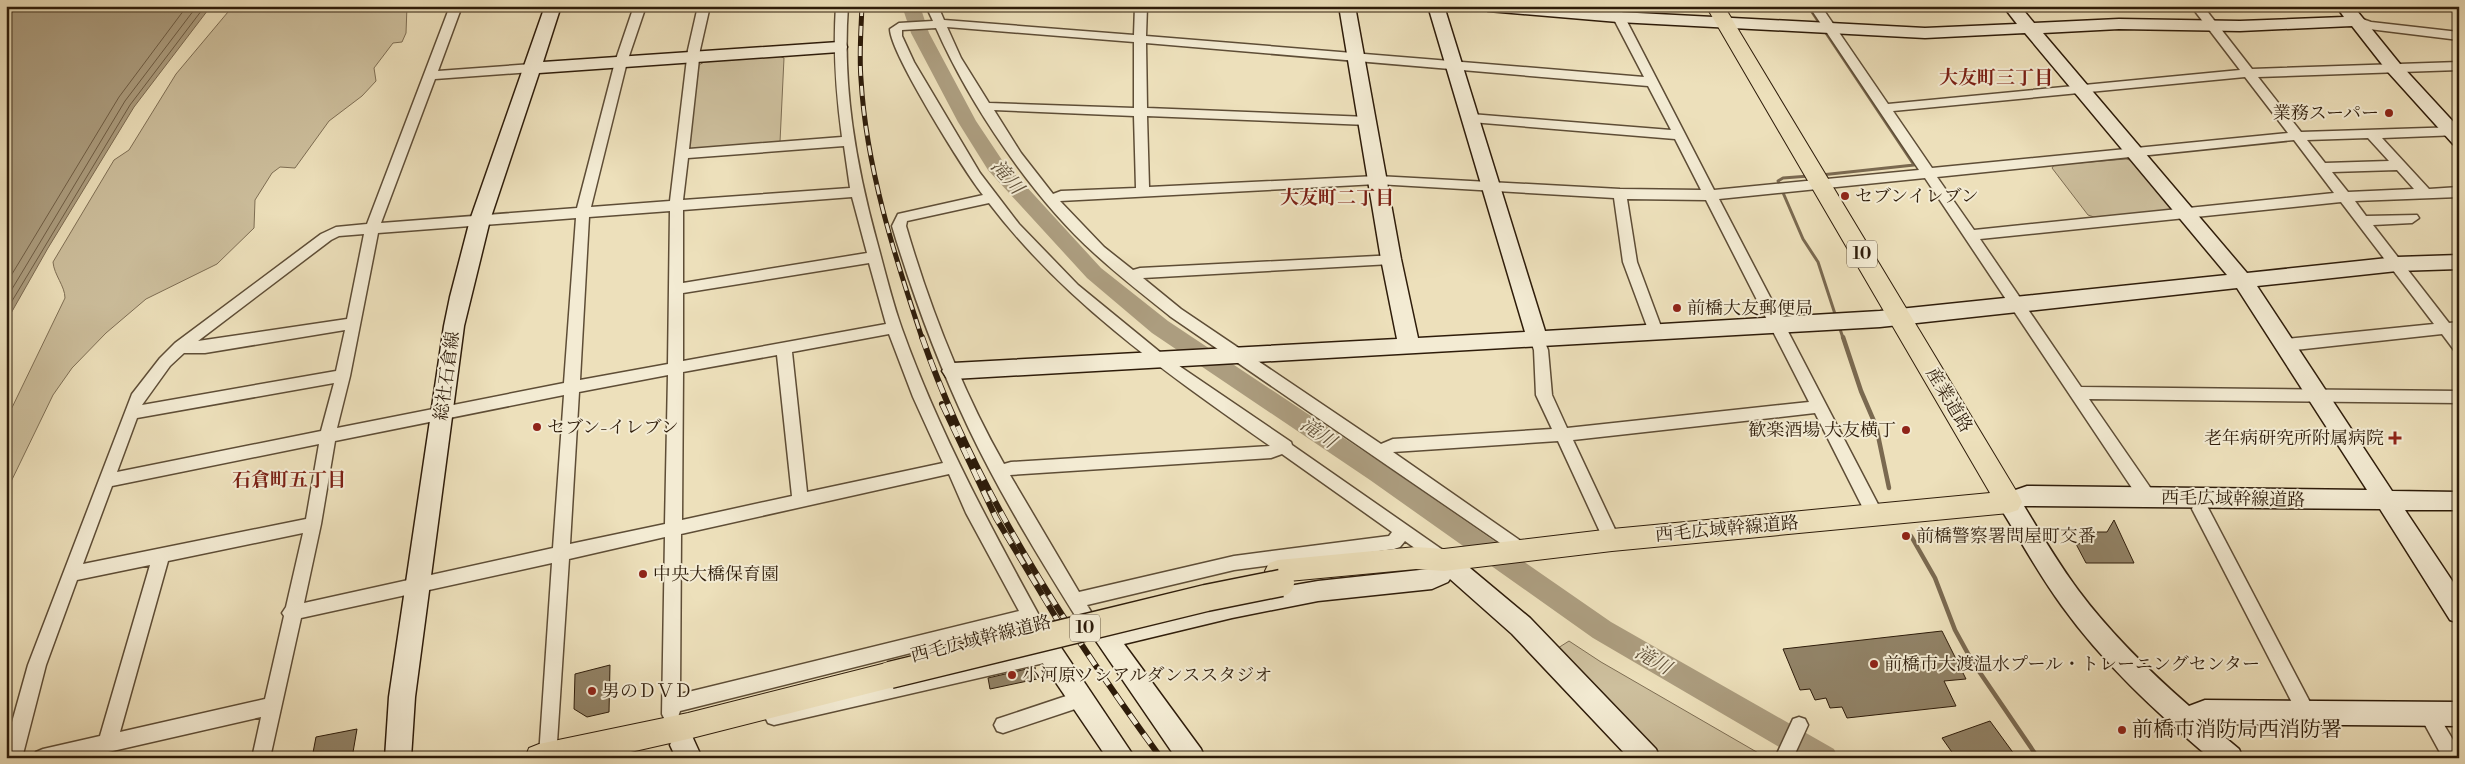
<svg xmlns="http://www.w3.org/2000/svg" width="2465" height="764" viewBox="0 0 2465 764" font-family="'Libre Bodoni','Noto Serif JP',serif">
<style>
.green{fill:#cdbf9d;stroke:#7e6e54}
.water{fill:#ac9d7f;stroke:#7a6950}
.lines{fill:none;stroke-linecap:round;stroke-linejoin:round}
.shore{stroke:#6d5c44;stroke-width:1}
.stream-far1{stroke:#7a6950;stroke-width:3}
.stream{stroke:#7a6950;stroke-width:4.5}
.river{fill:#ac9d7f;fill-rule:evenodd}
.building{fill:#918266;stroke:#2e1c0a}
.street-casing{stroke:#5e4d36;stroke-width:3}
.secondary-casing{stroke:#2e1c0a;stroke-width:3}
.primary-casing{stroke:#2e1c0a;stroke-width:2}
.street{fill:#f3ebd3;fill-rule:evenodd}
.secondary{fill:#f3ebd3;fill-rule:evenodd}
.primary{fill:#ede0bb;fill-rule:evenodd}
.rail-far1-casing{stroke:#2e1c0a;stroke-width:5}
.rail-casing{stroke:#2e1c0a;stroke-width:6}
.rail-far1{stroke:#f3ebd3;stroke-width:3;stroke-dasharray:10;stroke-linecap:butt}
.rail{stroke:#f3ebd3;stroke-width:4.5;stroke-dasharray:12;stroke-linecap:butt}
.primary-bridge-casing{stroke:#2e1c0a;stroke-width:29;stroke-linecap:butt}
.primary-bridge{stroke:#ede0bb;stroke-width:26}
.poi-dot{fill:#8f2418;stroke:#f3ebd3;stroke-width:2}
.labels{text-anchor:middle;dominant-baseline:central;stroke-width:4;stroke-linejoin:round;paint-order:stroke}
.shield{fill:#f3ebd3;stroke:#695a46;stroke-width:1}
.shield-label{font-size:16px;font-weight:bold;fill:#2e1c0a}
.poi-label{font-size:18px;fill:#2e1c0a;stroke:#f3ebd3;text-anchor:start}
.street-label{font-size:18px;fill:#2e1c0a;stroke:#f3ebd3}
.neighbourhood-label{font-size:19px;font-weight:bold;fill:#7a1f14;stroke:#f3ebd3}
.water-label{font-size:19px;font-style:italic;fill:#605039;stroke:#f3ebd3}
.near-poi-label{font-size:21px;fill:#2e1c0a;stroke:#f3ebd3;text-anchor:start}
</style>
<rect width="100%" height="100%" fill="#ede0bb"/>
<filter id="stains"><feTurbulence type="fractalNoise" baseFrequency=".004" numOctaves="4"/><feColorMatrix values="0 0 0 0 .2 0 0 0 0 .09 0 0 0 0 .02 0 0 0 .5 -.17"/></filter>
<radialGradient id="worn" r=".72"><stop offset=".6" stop-color="#630" stop-opacity="0"/><stop offset="1" stop-color="#630" stop-opacity=".3"/></radialGradient>
<g class="green">
<path d="M233,6h174l-1,27 -4,9 -9,1 -19,25 2,13 -14,15 -33,25 -34,47 -15,-1 -8,6 -17,27 -1,28 -37,36 -71,35 -40,34 -34,35 -19,27 -47,97v-72l59,-122c0,-12 -11,-23 -12,-36l61,-102 15,-10 47,-76z"/>
<path d="M779,56l5,2 -4,84 -4,2 -82,6 -5,-3 10,-82 5,-3z"/>
<path d="M2126,159l8,2 38,46 -2,4 -76,6 -6,-2 -36,-47 2,-3z"/>
<path d="M1569,641l32,21 166,96h-104l-105,-110z"/>
</g>
<path class="water" d="M6,6h205l-77,101 -86,141 -42,74z"/>
<g class="lines">
<g class="shore">
<path d="M6,284l113,-187 68,-91"/>
<path d="M6,299l119,-198 72,-95"/>
<path d="M6,311l124,-206 75,-99"/>
</g>
<g class="stream-far1">
<path d="M1808,6l106,159 -93,10"/>
<path d="M1809,176l-26,2 -5,3 25,58 15,23 18,55"/>
<path d="M1839,326l4,12"/>
</g>
<g class="stream">
<path d="M1843,337l18,54 15,35 13,62"/>
<path d="M1911,536l24,42 20,52 17,31 66,97"/>
</g>
<path class="river" d="M902,6h18l9,27 47,88 26,39 99,108 67,53 218,145 225,156 223,127 4,9h-40l-205,-120 -223,-158 -218,-147 -65,-55 -99,-108 -30,-48 -47,-89z"/>
</g>
<g class="building">
<path d="M2114,520l20,43h-48l-10,-19 12,-1 -5,-11h24z"/>
<path d="M1942,631l24,48 -22,2 12,25 -109,12 -5,-11 -12,1 -4,-10 -11,2 -5,-11 -10,1 -17,-41z"/>
<path d="M610,665l-1,47 -22,5 -13,-8 1,-35z"/>
<path d="M1035,667l2,12 -47,10 -2,-11z"/>
<path d="M1990,721l27,37h-61l-14,-20z"/>
<path d="M357,729l-5,29h-40l4,-21z"/>
</g>
<g class="lines">
<g class="street-casing">
<g id="street">
<path d="M450,6h12l-24,65 94,-7 6,4 -6,4 -97,7 -54,144 196,-15 38,-146 19,-56h12l-19,56 -36,145 79,-6 18,-151 10,-44h12l-10,44 -11,99 153,-12c-6,-45 -9,-85 -6,-131h12c-6,80 8,159 29,236 8,29 15,59 25,87 40,112 99,217 155,319l3,6 -3,6 -283,65 -6,-2 -3,-6 3,-6 6,-2 265,-60 -13,-25 -346,87 -3,9 -6,2 -6,-2 -3,-6 3,-177 -96,22 -13,199 -17,-2 13,-193 -251,55 -31,140h-18l9,-41 -179,41h-48l2,-6 7,-3 57,-13 50,-171 -73,15 -31,85 -24,93h-16l3,-25 19,-68 104,-271 28,-36 15,-15 146,-109 15,-7 31,-3zM844,146l6,42 -167,12 5,-42zM852,197l15,56 -184,30v-73zM670,211l-2,153 -88,16 9,-163zM576,218l-12,165 -227,45 13,-52 28,-143zM364,234l-17,85 -149,22 133,-101 8,-4zM869,263l17,61 -203,37v-68zM345,330l-9,41 -194,34 28,-39 14,-13h21zM889,334l24,63 30,66 -136,29 -15,-140zM777,355l15,141 -110,24 1,-148zM668,375l-3,149 -95,20 9,-152zM334,383l-13,48 -204,41 20,-54zM564,395l-11,153 -249,55 17,-79 14,-83zM319,444l-13,75 -223,45 29,-78zM949,474l17,39 53,98 -339,83 1,-160zM303,533l-17,74 -4,6 2,3 -19,83 -145,33 48,-171z"/>
<path d="M926,6h12l6,14 190,15 1,-29h12l-1,30 498,41 -37,-71h12l95,184 205,-20 -110,-164h12l67,98 352,-34 -49,-64h12l49,63 207,-7v8l-201,7 43,55 158,-5v8l-77,3 47,51 30,-2v10l-104,4 11,15 51,-1 2,3 -7,5 -39,2 76,98 10,-1v10l-2,1 2,18 -5,-1 -12,-16 -156,17 -5,-2 -2,-4 2,-4 5,-2 148,-15 -93,-122 -361,37 101,148 378,4v12l-370,-4 65,94 2,5 -2,5 -6,2 -6,-2 -217,-325 -206,21 162,311 2,5 -2,5 -6,2 -6,-2 -54,-107 -242,27 47,100 -2,5 -6,2 -6,-2 -48,-104 -165,11 135,94 2,5 -2,5 -6,2 -351,-241c-26,-21 -52,-41 -76,-63 -63,-57 -125,-149 -159,-226l-34,2v6l12,26 66,111 39,51 59,61 88,72 125,85 1,3 158,110 2,5 -2,5 -6,2 -6,-2 -33,-24 -5,6 -6,2 -160,21 -147,35 16,26 -3,5 -6,3 -6,-3c-42,-67 -85,-136 -119,-207 -30,-63 -57,-136 -77,-203l6,-12 85,-19c-18,-23 -93,-142 -93,-166l9,-6 34,-2zM947,27l187,15v66l-145,-5 -28,-45zM1146,43l502,43 23,44 -200,-16 -6,4 6,4 204,17 26,51 -81,-1 -243,-13 -228,11 -2,-71 221,9 6,-4 -6,-4 -221,-9zM2245,77l43,56 -356,35 -39,-57zM994,110l140,6 2,72 -75,3 -8,3 -32,-41zM2368,138l21,23 -64,2 -18,-23zM2294,140l40,53 -360,37 -37,-53zM2397,170l17,19 -66,3 -16,-20zM1377,184l237,14 9,64 26,70 2,4h10l2,-4 -26,-70 -10,-63 79,1 103,202 -242,26 -15,-33 -4,-45 -6,-15h-10l-2,4 4,11 2,45 16,34 -159,10 -12,5 -200,-135 -38,-31 248,-14 5,-1 2,-4 -2,-4 -256,13 -7,2 -29,-23 -44,-46zM989,203c76,100 179,171 281,243l-259,16 -7,2c-42,-74 -74,-156 -98,-238l1,-5zM1282,454l110,78 -3,4 -8,1 -147,19 -155,36 -69,-117 261,-17z"/>
<path d="M2357,17l14,5 88,10v8l-90,-11 -16,-5v-6z"/>
<path d="M2200,502l6,2 106,202 3,6 -3,6 -6,2 -6,-2 -108,-209 2,-5z"/>
<path d="M1081,691l6,2 3,6 -3,6 -84,28 -6,-2 -3,-6 3,-6z"/>
<path d="M2428,706l6,2 25,42v8h-16l-24,-44 3,-6z"/>
<path d="M1799,717l6,2 3,6 -15,33h-18l18,-39z"/>
</g>
</g>
<g class="secondary-casing">
<g id="secondary">
<path d="M545,6h16l-18,56 296,-20 6,1 2,4 -2,4 -6,1 -300,21 -49,147 -26,106 -49,371 -4,61h-26l4,-61 55,-371 6,-29 20,-77z"/>
<path d="M1339,6h16l46,253 17,79 107,-6 -97,-326h16l101,325 335,-20 347,-36 -202,-242 -100,5 -307,-16 -130,-11 -8,-5h70l68,6 307,16 92,-4 -14,-18h17l14,17 85,-4 121,2 104,-4 -8,-11h17l47,58 59,64v18l-6,-2 -65,-72 -36,-46 -112,5 -121,-2 -76,4 204,240 150,-16 62,-2v14l-62,2 -140,15 135,205 67,1v18h-54l54,81v32l-9,-3 -70,-111 -356,-3c17,28 34,57 54,84 32,43 71,81 111,116l16,-6 254,2v24l-250,-2 30,25 4,9h-33c-54,-46 -107,-95 -148,-152 -23,-31 -41,-65 -61,-97l-3,-7 3,-7 26,-9 340,4 -130,-202 -357,39 -927,52 -7,-2 -4,-6 4,-6 7,-2 444,-24 -16,-80z"/>
<path d="M1444,550l8,3 78,65 126,131 4,9h-31l-117,-124 -62,-55 -2,3 -16,7 -114,12 -86,17 -108,26 77,105 4,9h-29l-80,-117 3,-8 17,-9 116,-28 86,-15 111,-12 7,-16z"/>
<path d="M1051,643l9,3 75,112h-28l-65,-96 -3,-8 3,-8z"/>
<path d="M683,733l9,3 10,22h-26l-6,-13 4,-9z"/>
</g>
</g>
<g class="primary-casing">
<g id="primary">
<path d="M1706,6h18l294,488 4,8 -4,8 -9,3 -397,38 -168,20 -28,-2 -138,13 -9,-3 -4,-8 4,-8 9,-3 138,-13 28,2 168,-20 378,-36z"/>
<path d="M890,662l10,4 4,9 -4,9 -10,4 -202,51 -84,19h-79l4,-10 10,-4 149,-31z"/>
</g>
</g>
<use href="#street" class="street"/>
<use href="#secondary" class="secondary"/>
<use href="#primary" class="primary"/>
<g class="rail-far1-casing">
<path id="rail-far1" d="M862,6c-1,24 -3,48 -1,73 5,88 33,175 61,259"/>
</g>
<g class="rail-casing">
<g id="rail">
<path d="M922,337c53,153 144,291 239,421"/>
<path d="M942,404l54,114 65,108"/>
</g>
</g>
<use href="#rail-far1" class="rail-far1"/>
<use href="#rail" class="rail"/>
<g class="primary-bridge-casing">
<path id="primary-bridge" d="M890,675l316,-77 75,-15"/>
</g>
<use href="#primary-bridge" class="primary-bridge"/>
</g>
<g class="poi-dot">
<circle cx="2389" cy="113" r="5"/>
<circle cx="1845" cy="196" r="5"/>
<circle cx="1677" cy="308" r="5"/>
<circle cx="537" cy="427" r="5"/>
<circle cx="1906" cy="430" r="5"/>
<path d="M2392.5 430.5h5v5h5v5h-5v5h-5v-5h-5v-5h5z"/>
<circle cx="1906" cy="536" r="5"/>
<circle cx="643" cy="574" r="5"/>
<circle cx="1874" cy="664" r="5"/>
<circle cx="1012" cy="675" r="5"/>
<circle cx="592" cy="691" r="5"/>
<circle cx="2122" cy="730" r="5"/>
</g>
<g class="labels">
<g class="shield">
<rect x="1847" y="240.5" width="30" height="27" rx="4"/>
<rect x="1070" y="614.5" width="30" height="27" rx="4"/>
</g>
<g class="shield-label">
<text x="1862" y="254">10</text>
<text x="1085" y="628">10</text>
</g>
<g class="poi-label">
<text x="2379" y="113" text-anchor="end">業務スーパー</text>
<text x="1855" y="196">セブンイレブン</text>
<text x="1687" y="308">前橋大友郵便局</text>
<text x="547" y="427">セブン-イレブン</text>
<text x="1896" y="430" text-anchor="end">歓楽酒場 大友横丁</text>
<text x="2384" y="438" text-anchor="end">老年病研究所附属病院</text>
<text x="1916" y="536">前橋警察署問屋町交番</text>
<text x="653" y="574">中央大橋保育園</text>
<text x="1884" y="664">前橋市大渡温水プール・トレーニングセンター</text>
<text x="1022" y="675">小河原ソシアルダンススタジオ</text>
<text x="602" y="691">男のＤＶＤ</text>
</g>
<g class="street-label">
<text transform="translate(447 376) rotate(-82)">総社石倉線</text>
<text transform="translate(1949 400) rotate(59)">産業道路</text>
<text transform="translate(2233 499) rotate(1)">西毛広域幹線道路</text>
<text transform="translate(1727 529) rotate(-5)">西毛広域幹線道路</text>
<text transform="translate(981 639) rotate(-14)">西毛広域幹線道路</text>
</g>
<g class="neighbourhood-label">
<text x="1996" y="78">大友町三丁目</text>
<text x="1337" y="198">大友町二丁目</text>
<text x="289" y="480">石倉町五丁目</text>
</g>
<g class="water-label">
<text transform="translate(1007 177) rotate(49)">滝川</text>
<text transform="translate(1318 433) rotate(34)">滝川</text>
<text transform="translate(1653 660) rotate(30)">滝川</text>
</g>
<g class="near-poi-label">
<text x="2132" y="730">前橋市消防局西消防署</text>
</g>
</g>
<rect width="2465" height="764" fill="none" stroke="#ede0bb" stroke-width="25"/>
<rect x="8" y="8" width="2450" height="749" fill="none" stroke="#2e1c0a" stroke-width="2.5"/>
<rect x="12" y="12" width="2440" height="739" fill="none" stroke="#2e1c0a"/>
<rect width="100%" height="100%" filter="url(#stains)"/>
<rect width="100%" height="100%" fill="url(#worn)"/>
</svg>
